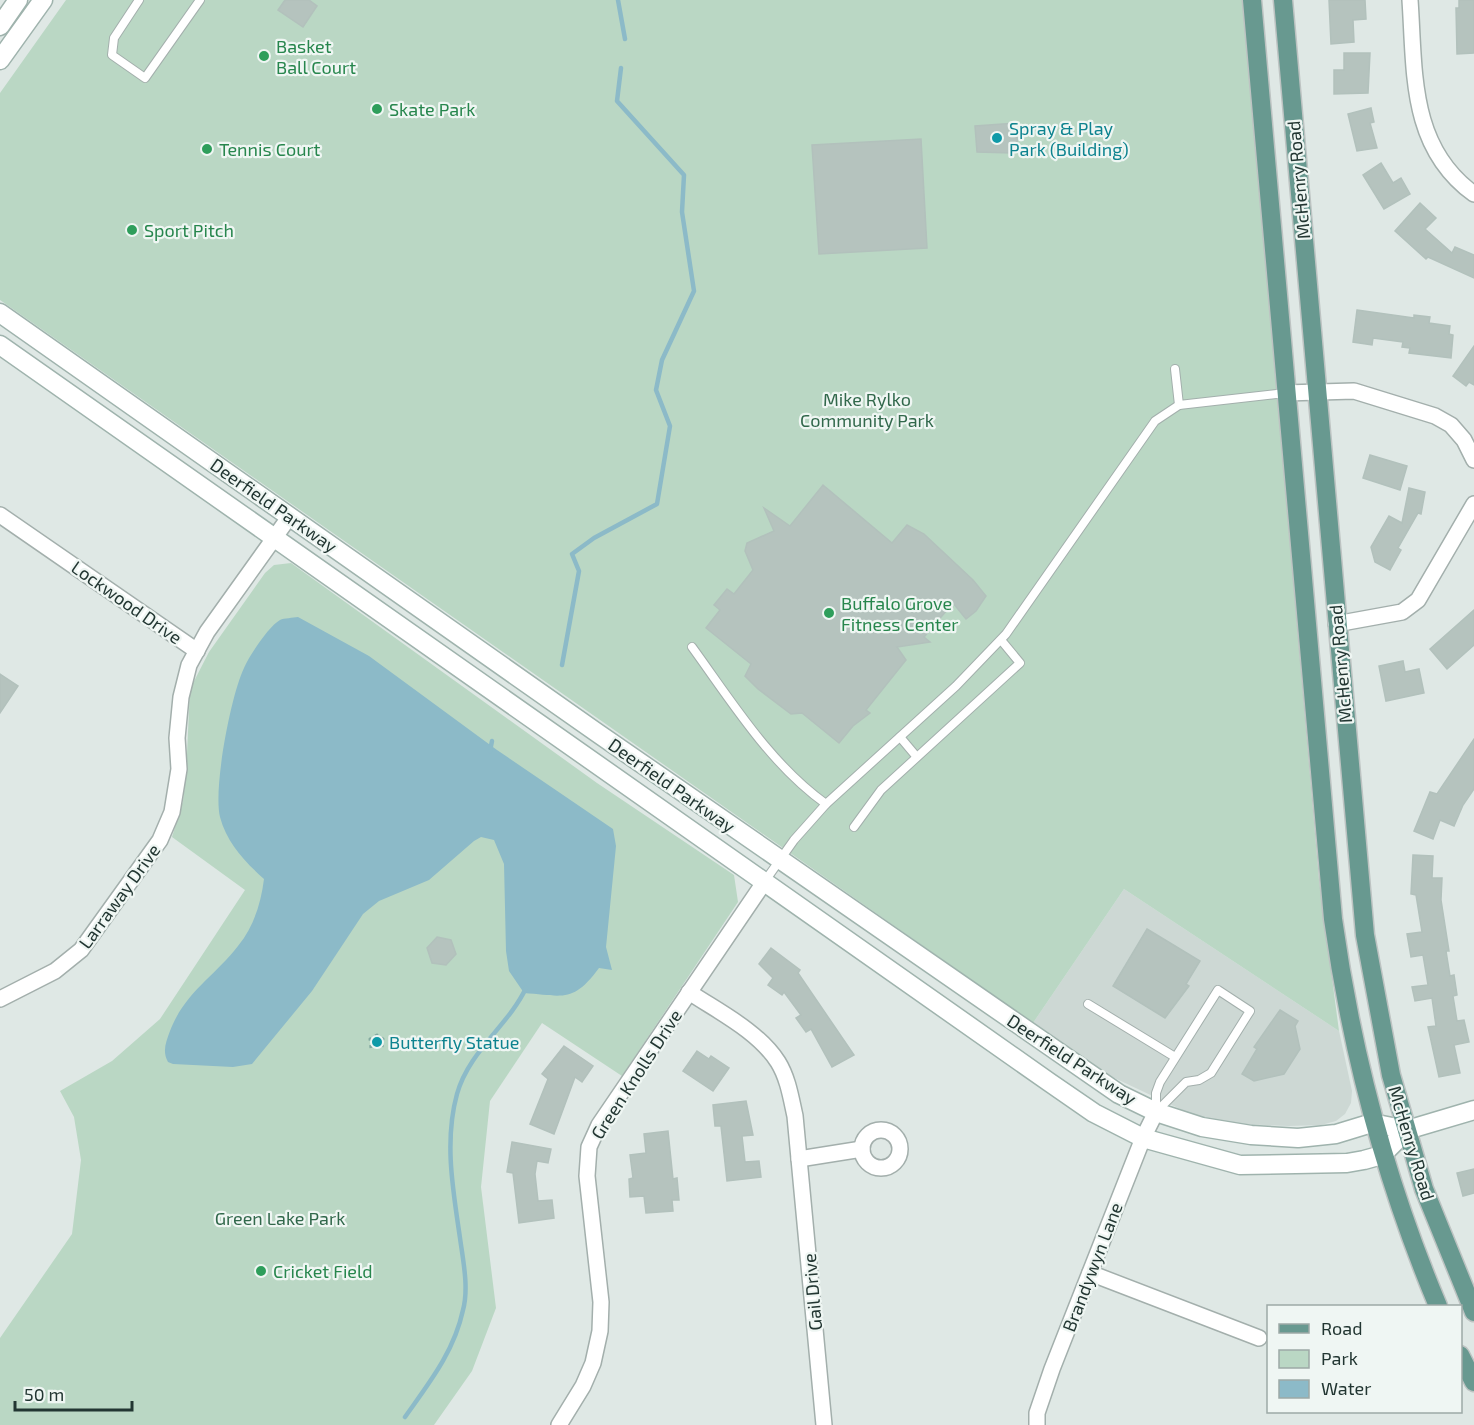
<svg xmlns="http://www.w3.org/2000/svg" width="1474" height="1425" viewBox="0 0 1474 1425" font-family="'Exo 2',sans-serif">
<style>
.built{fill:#cdd8d4}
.green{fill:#bad7c4}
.water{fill:#8cbac8}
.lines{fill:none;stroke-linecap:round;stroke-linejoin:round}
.stream{stroke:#8cbac8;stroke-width:4.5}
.building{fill:#b5c3be;stroke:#b2c1bc;stroke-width:1.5}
.lane-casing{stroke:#a3afac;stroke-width:10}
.street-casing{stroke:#a3afac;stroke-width:18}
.secondary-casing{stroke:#9fb3ad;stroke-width:21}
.primary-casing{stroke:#bdc3c2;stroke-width:21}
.path{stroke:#83a9a0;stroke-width:3;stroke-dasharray:3 4.5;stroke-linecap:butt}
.lane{stroke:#fff;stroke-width:8}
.street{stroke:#fff;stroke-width:15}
.secondary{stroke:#fff;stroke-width:18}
.primary{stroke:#689990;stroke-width:18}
.leisure-dot{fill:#2e9e5b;stroke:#eff6f3;stroke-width:2}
.culture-dot{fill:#0f9aa8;stroke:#eff6f3;stroke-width:2}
.labels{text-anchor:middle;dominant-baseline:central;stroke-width:4.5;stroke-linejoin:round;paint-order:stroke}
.leisure-label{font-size:18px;fill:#27864d;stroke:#eff6f3;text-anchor:start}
.culture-label{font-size:18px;fill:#0d838f;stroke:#eff6f3;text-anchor:start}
.street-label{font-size:18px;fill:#223632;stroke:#eff6f3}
.park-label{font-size:18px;fill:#31684b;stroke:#eff6f3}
</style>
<rect width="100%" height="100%" fill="#dfe8e5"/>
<path class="built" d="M1124,889l215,142 13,60 -1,12 -6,11 -9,7 -15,4 -32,1 -51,-2 -45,-9 -87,-41 -73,-51z"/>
<g class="green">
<path d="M66,0h1177l76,880 20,151 -215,-142 -91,134 -1033,-723v-207z"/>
<path d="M291,563l306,220 137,92 4,27 -116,174 -80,-53 -52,78 -9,86 15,121 -24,63 -38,54h-434v-87l72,-104 9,-74 -7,-43 -14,-26 52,-30 48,-42 85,-129 -73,-53 11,-36 3,-26 4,-86 19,-37 56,-79 9,-8z"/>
</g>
<path class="water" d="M298,617l71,39 128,94 116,79 3,17 -10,101 6,23 -13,-2c-26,35 -35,28 -75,25l-15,-22 -3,-20 -2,-87 -10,-24 -13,-3 -7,4 -45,39 -50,21 -16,13 -51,77 -60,73 -19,3 -60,-3 -5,-2c-6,-11 -2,-20 2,-31 15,-39 44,-54 68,-85 16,-20 23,-43 26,-67 -20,-18 -37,-36 -44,-62 -7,-29 11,-122 24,-149 5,-12 25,-42 36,-48 4,-2 13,-2 18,-3z"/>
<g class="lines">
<g class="stream">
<path d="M618,0l7,39"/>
<path d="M562,665l17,-94 -7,-17 22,-16 63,-34 13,-78 -14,-36 6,-30 32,-69 -12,-79 2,-37 -67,-74 4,-33"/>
<path d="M490,751l2,-10"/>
<path d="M405,1417c24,-34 49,-65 58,-107 6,-22 0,-50 -3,-72 -7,-48 -16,-97 -3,-144 12,-43 51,-68 69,-106"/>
</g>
</g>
<g class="building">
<path d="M285,0h24l8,6 -14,21 -25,-17z"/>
<path d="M1329,0h36l1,19 -13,1 1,22 -23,2z"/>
<path d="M1459,0h15v53l-17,1 -1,-46h3z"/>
<path d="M1344,53h26l-2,40 -34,1v-24h10z"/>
<path d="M1371,108l3,14 -4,1 7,25 -20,3 -9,-37z"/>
<path d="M1016,123l2,26h-8l1,4 -34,-1 -2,-26z"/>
<path d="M921,139l6,109 -108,6 -7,-109z"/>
<path d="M1381,163l12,20 8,-5 9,16 -26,15 -21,-34z"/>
<path d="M1420,203l16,15 -11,11 27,24 3,-6 19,8v23l-46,-21 -2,2 -31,-28z"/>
<path d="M1357,310l57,8v-3l16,2 -1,6 21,3 -1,8 4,1 -2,23 -42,-5 1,-5 -8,-1 1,-5 -30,-4 -1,7 -19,-3z"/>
<path d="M1474,346v39l-5,-3 -3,4 -13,-10z"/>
<path d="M1370,455l37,11 -7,24 -37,-12z"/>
<path d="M823,485l69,58 15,-18 17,9 49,46 13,16 -10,15 -10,8 -13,-16 -29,34 6,5 -33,5 9,13 -40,50 4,3 -17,13 -14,17 -37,-30 -11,1 -33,-25 -13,-13 6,-12 -45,-36 14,-18 -6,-5 13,-16 7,5 19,-24 -8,-19 2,-8 27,-12 -10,-23 26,18z"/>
<path d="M1409,488l16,4 -4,22 -3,-1 -20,35 3,2 -11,20 -15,-8 -4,-15 18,-31 13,7z"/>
<path d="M1474,610v35l-27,24 -17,-20z"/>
<path d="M1403,661l2,11 14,-3 5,24 -38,8 -7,-35z"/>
<path d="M0,674l18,12 -18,27z"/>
<path d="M1474,739v50l-11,16 -9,21 -14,-6 -7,19 -19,-8 16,-39 7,2z"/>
<path d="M1413,855l20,1 -1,22h10l-1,22 8,51h-3l4,25 4,-1 3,20 -4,1 4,25 7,-1 5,22 -15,3 6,28 -21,4 -11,-50 8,-1 -4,-28 -17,3 -3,-14 16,-2 -5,-30 -12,2 -4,-23 15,-2 -6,-37 -5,-1z"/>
<path d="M1147,929l53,32 -14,23 3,2 -24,32 -52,-32z"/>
<path d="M437,937l14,3 5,14 -10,11 -14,-2 -5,-15z"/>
<path d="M771,948l29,22 -2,3 56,82 -22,12 -21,-38 -5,3 -10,-14 5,-3 -17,-23 -2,3 -14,-10 5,-7 -14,-14z"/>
<path d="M1280,1010l18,11 -3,5 5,23 -16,25 -30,7 -12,-7 15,-25 -3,-2z"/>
<path d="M564,1046l29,20 -11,16 -7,-5 -21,57 -24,-10 18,-45 -6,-5z"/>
<path d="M697,1051l12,8 2,-3 18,12 -16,23 -30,-20z"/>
<path d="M746,1101l7,34 -11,1 3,26 14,-1 2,16 -34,4 -6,-55h-6l-2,-21z"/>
<path d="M668,1131l5,48 4,-1 2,22h-7l1,11 -27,2 -2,-17 -14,1 -1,-18 4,-1 -3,-23 16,-2 -2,-19z"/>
<path d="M512,1142l39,7 -3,14 -11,-2 -2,13 3,27 14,-1 2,18 -35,5 -6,-50 -6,-1z"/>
<path d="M1474,1169v24l-11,3 -6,-23z"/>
</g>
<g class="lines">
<g class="lane-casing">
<g id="lane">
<path d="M139,0l-25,38 -2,17 33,23 55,-78"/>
<path d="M1175,369l4,36"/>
<path d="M692,647c40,55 78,117 134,157"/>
<path d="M900,737l16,19"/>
<path d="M854,827l27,-37 139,-127 -19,-23"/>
<path d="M765,881l29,-41 32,-36 130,-118 50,-52 149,-213 24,-16 106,-12"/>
<path d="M1218,990l32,21 -39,62 -12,7 -13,2 -30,30v-19l4,-11z"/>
<path d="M1088,1004l87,53"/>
</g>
</g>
<g class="street-casing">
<g id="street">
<path d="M1410,0c5,72 -1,147 64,194"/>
<path d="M1285,393l69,-2 81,25 16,9 13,15 10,20"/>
<path d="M0,515l197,136"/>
<path d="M1336,624l66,-12 16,-12 56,-96"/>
<path d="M689,992c30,20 69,39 89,70 10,16 13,36 17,54l29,309"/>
<path d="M0,999l55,-28 26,-21 79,-110 12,-28 7,-43 -2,-31 4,-41 8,-32 18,-33 83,-116"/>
<circle cx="881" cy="1149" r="19"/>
<path d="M799,1159l63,-10"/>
<path d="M1090,1273l169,65"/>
<path d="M559,1425l24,-39 10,-23 7,-32 1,-29 -14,-126 2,-29 10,-22 166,-244"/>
<path d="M1037,1425v-12l15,-44 91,-231 13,-26"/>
</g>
</g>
<g class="secondary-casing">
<g id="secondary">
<path d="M0,26l18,-26"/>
<path d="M0,60l43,-60"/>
<path d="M0,313l596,419 523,362 37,18 46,15 49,8 47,3 38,-4 36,-11 35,7"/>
<path d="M0,345l1049,737 45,31 49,25 97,27 107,-2 17,-3 18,-5 25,-25 67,-20"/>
</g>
</g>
<g class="primary-casing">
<g id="primary">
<path d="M1252,0l81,919c19,136 52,261 105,387"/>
<path d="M1283,0l82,935 26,140 33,114 50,123"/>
<path d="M1460,1355l14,27"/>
</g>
</g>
<path class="path" d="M371,1048l-1,-9 7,-4 6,4 -1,8"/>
<use href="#lane" class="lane"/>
<use href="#street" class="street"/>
<use href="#secondary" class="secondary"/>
<use href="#primary" class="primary"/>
</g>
<g class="leisure-dot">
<circle cx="264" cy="56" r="6"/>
<circle cx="377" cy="109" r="6"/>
<circle cx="207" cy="149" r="6"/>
<circle cx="132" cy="230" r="6"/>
<circle cx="829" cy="613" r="6"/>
<circle cx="261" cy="1271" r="6"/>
</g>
<g class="culture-dot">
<circle cx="997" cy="138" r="6"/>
<circle cx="377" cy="1042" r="6"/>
</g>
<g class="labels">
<g class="leisure-label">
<text x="276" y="46">Basket<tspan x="276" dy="21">Ball Court</tspan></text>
<text x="389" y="109">Skate Park</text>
<text x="219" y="149">Tennis Court</text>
<text x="144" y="230">Sport Pitch</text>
<text x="841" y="603">Buffalo Grove<tspan x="841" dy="21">Fitness Center</tspan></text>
<text x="273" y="1271">Cricket Field</text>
</g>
<g class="culture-label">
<text x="1009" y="128">Spray &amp; Play<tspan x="1009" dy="21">Park (Building)</tspan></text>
<text x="389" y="1042">Butterfly Statue</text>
</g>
<g class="street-label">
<text transform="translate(1298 180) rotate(-95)">McHenry Road</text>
<text transform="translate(274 505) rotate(35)">Deerfield Parkway</text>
<text transform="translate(127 602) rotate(35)">Lockwood Drive</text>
<text transform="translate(1340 664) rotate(-95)">McHenry Road</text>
<text transform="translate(672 785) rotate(35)">Deerfield Parkway</text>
<text transform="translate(119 896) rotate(-54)">Larraway Drive</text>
<text transform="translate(1072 1059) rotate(33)">Deerfield Parkway</text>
<text transform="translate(636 1074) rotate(-57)">Green Knolls Drive</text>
<text transform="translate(1412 1143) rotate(73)">McHenry Road</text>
<text transform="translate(1092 1267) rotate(-69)">Brandywyn Lane</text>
<text transform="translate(812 1292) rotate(-95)">Gail Drive</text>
</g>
<g class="park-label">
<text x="867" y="399">Mike Rylko<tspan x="867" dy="21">Community Park</tspan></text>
<text x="280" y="1218">Green Lake Park</text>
</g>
</g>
<rect x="1267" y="1305" width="195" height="108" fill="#eff6f3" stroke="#9da9a6" stroke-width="1.5"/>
<rect x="1279" y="1324" width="30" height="9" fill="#689990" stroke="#9da9a6" stroke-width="1.5"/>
<text x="1321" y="1335" font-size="18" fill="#223632">Road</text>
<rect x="1279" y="1350" width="30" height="18" fill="#bad7c4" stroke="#9da9a6" stroke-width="1.5"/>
<text x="1321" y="1365" font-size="18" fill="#223632">Park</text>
<rect x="1279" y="1380" width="30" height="18" fill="#8cbac8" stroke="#9da9a6" stroke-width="1.5"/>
<text x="1321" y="1395" font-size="18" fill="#223632">Water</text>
<path d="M15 1401v9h117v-9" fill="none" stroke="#223632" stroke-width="3"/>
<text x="24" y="1401" font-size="18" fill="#223632" stroke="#eff6f3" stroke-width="4.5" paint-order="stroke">50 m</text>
</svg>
